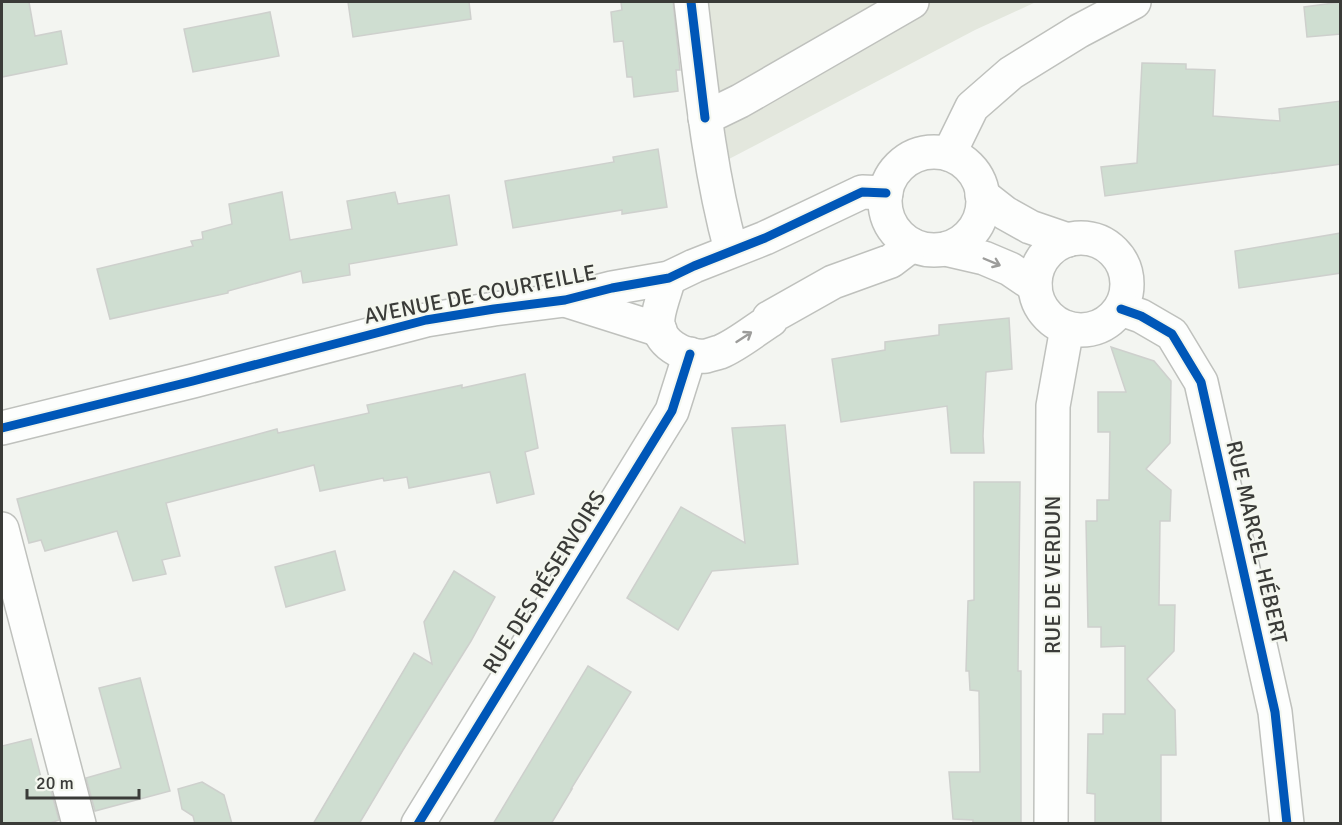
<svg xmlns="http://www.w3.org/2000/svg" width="1342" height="825" viewBox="0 0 1342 825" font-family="Signika,sans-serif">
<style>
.built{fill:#e3e7dd}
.building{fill:#cfded1;stroke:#ced0cd;stroke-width:1.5}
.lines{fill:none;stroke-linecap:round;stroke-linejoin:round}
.minor-casing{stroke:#bfc1bd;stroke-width:36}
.tertiary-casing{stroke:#bfc1bd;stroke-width:36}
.minor{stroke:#fdfefd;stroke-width:33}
.tertiary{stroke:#fdfefd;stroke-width:33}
.cycleway-casing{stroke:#f4f7ef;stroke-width:13}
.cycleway{stroke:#0057b8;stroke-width:9}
.oneway{stroke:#9c9c9a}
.labels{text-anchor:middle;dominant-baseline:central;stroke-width:4.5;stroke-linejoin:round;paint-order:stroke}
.street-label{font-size:22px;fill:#3a3b38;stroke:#f4f7ef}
</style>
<rect width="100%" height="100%" fill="#f3f5f1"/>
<path class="built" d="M707,2h329l-61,28 -246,129z"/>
<g class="building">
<path d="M2,2h27l6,34 26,-5 6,33 -65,13z"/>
<path d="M348,2h121l2,17 -118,18z"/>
<path d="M621,2h52l7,68h-4l2,21 -44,6 -2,-20h-5l-4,-36 -9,1 -3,-30 11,-2z"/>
<path d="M1341,2v32l-34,3 -3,-30z"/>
<path d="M270,12l9,44 -86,16 -9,-43z"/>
<path d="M1142,63l44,1v5l29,1 -2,46 67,5 -1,-12 62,-8v63l-236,32 -4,-29 36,-4z"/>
<path d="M658,149l9,58 -45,7v-4l-109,18 -8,-47 109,-19 -1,-5z"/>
<path d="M282,192l8,48 62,-11 -5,-28 48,-9 3,12 51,-9 8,50 -108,19 1,11 -47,8 -2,-12 -73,20v2l-118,26 -13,-50 96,-23 -2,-5 12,-2 -1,-7 30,-8 -3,-20z"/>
<path d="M1341,233v40l-102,15 -4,-37z"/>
<path d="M1009,318l3,51 -26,3 -3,64 1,17h-33l-4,-47 -106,16 -9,-63 53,-9v-8l54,-7v-10z"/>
<path d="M1111,347l43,14 17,20 -1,62 -24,26 25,21 -1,31h-10l-1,84h16l-1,46 -27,28 28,31 1,45h-15v69h-66v-30l-8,-1 1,-59h15v-20h22v-68l-24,1v-20h-13l-2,-106h11v-21h12l1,-68h-12v-40h28z"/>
<path d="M525,374l13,74 -13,4 9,42 -37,9 -7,-31 -81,16 -2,-11 -23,4 -1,-3 -63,13 -6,-26 -148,38 14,53 -18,4 4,14 -33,7 -16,-50 -72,20 -4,-11 -12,3 -12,-44 260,-70 1,4 91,-20 -2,-8 95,-20v3z"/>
<path d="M785,425l13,139 -86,7 -34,59 -51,-32 54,-91 64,36 -13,-115z"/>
<path d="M974,482h46l-2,189h3v153h-48v-4l-20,-1 -4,-47h31l-1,-81 -9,-1 -1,-19h-3l2,-70 6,-1z"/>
<path d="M335,551l10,39 -59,17 -11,-40z"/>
<path d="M454,571l41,26 -24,44 -68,109 -44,74h-46l101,-171 18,11 -8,-42z"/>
<path d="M588,666l43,26 -60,97h1l-21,35h-58z"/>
<path d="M140,678l30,113 -75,20 -9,-33 35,-10 -22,-80z"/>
<path d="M31,739l13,50 6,-2 9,33 -12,4h-45v-78z"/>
<path d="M202,782l22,13 8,29h-37l-2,-8 -11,-7 -4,-20z"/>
</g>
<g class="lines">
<g class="minor-casing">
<g id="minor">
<path d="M691,2c10,83 18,167 40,248"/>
<path d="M705,118l35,-17 172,-99"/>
<path d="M982,195l23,18 25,14 38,13"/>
<circle cx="1081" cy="284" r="46"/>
<path d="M945,249l39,9 26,11 25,17"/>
<path d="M1121,309l20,7 31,18 29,48 74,330 12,112"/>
<path d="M2,529l77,295"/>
<path d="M418,824l254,-413 18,-57"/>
<path d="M1051,824l2,-418 14,-78"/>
</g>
</g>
<g class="tertiary-casing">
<g id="tertiary">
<circle cx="934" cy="201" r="49"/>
<path d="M949,154l23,-47 39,-34 68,-42 55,-29"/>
<path d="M669,278c-3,11 -10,29 -11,40 -3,25 27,40 48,38 4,-1 10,-3 14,-4 17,-7 35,-22 51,-32l-2,-2 64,-36 58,-21 21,-16"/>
<path d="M565,300l95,30"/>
<path d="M2,428l191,-47 233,-61 68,-11 71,-9 47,-12 57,-10 25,-12 71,-28 97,-46 24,1"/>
</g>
</g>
<use href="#minor" class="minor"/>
<use href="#tertiary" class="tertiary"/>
<g class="cycleway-casing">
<g id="cycleway">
<path d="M691,2l14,116"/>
<path d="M1121,309l20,7 31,18 29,48 74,330 12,112"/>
<path d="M2,428l191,-47 233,-61 68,-11 71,-9 47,-12 57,-10 25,-12 71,-28 97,-46 24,1"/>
<path d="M418,824l254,-413 18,-57"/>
</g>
</g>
<use href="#cycleway" class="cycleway"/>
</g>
<defs><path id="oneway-shaft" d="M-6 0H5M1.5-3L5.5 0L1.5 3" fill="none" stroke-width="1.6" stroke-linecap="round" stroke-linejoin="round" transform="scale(1.5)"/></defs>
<g class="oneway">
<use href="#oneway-shaft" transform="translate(992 262) rotate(23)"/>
<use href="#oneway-shaft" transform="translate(744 337) rotate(-33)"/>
</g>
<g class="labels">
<g class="street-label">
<text transform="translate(480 294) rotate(-11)">AVENUE DE COURTEILLE</text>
<text transform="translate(1257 542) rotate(77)">RUE MARCEL HÉBERT</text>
<text transform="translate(1052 575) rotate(-90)">RUE DE VERDUN</text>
<text transform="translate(544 582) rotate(-58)">RUE DES RÉSERVOIRS</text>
</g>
</g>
<rect width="1342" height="825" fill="none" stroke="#3a3b38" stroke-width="6"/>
<path d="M27 789v9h112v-9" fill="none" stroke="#3a3b38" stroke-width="3"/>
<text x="36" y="789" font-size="18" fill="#3a3b38" stroke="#f4f7ef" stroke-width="4.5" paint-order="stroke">20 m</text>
</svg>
